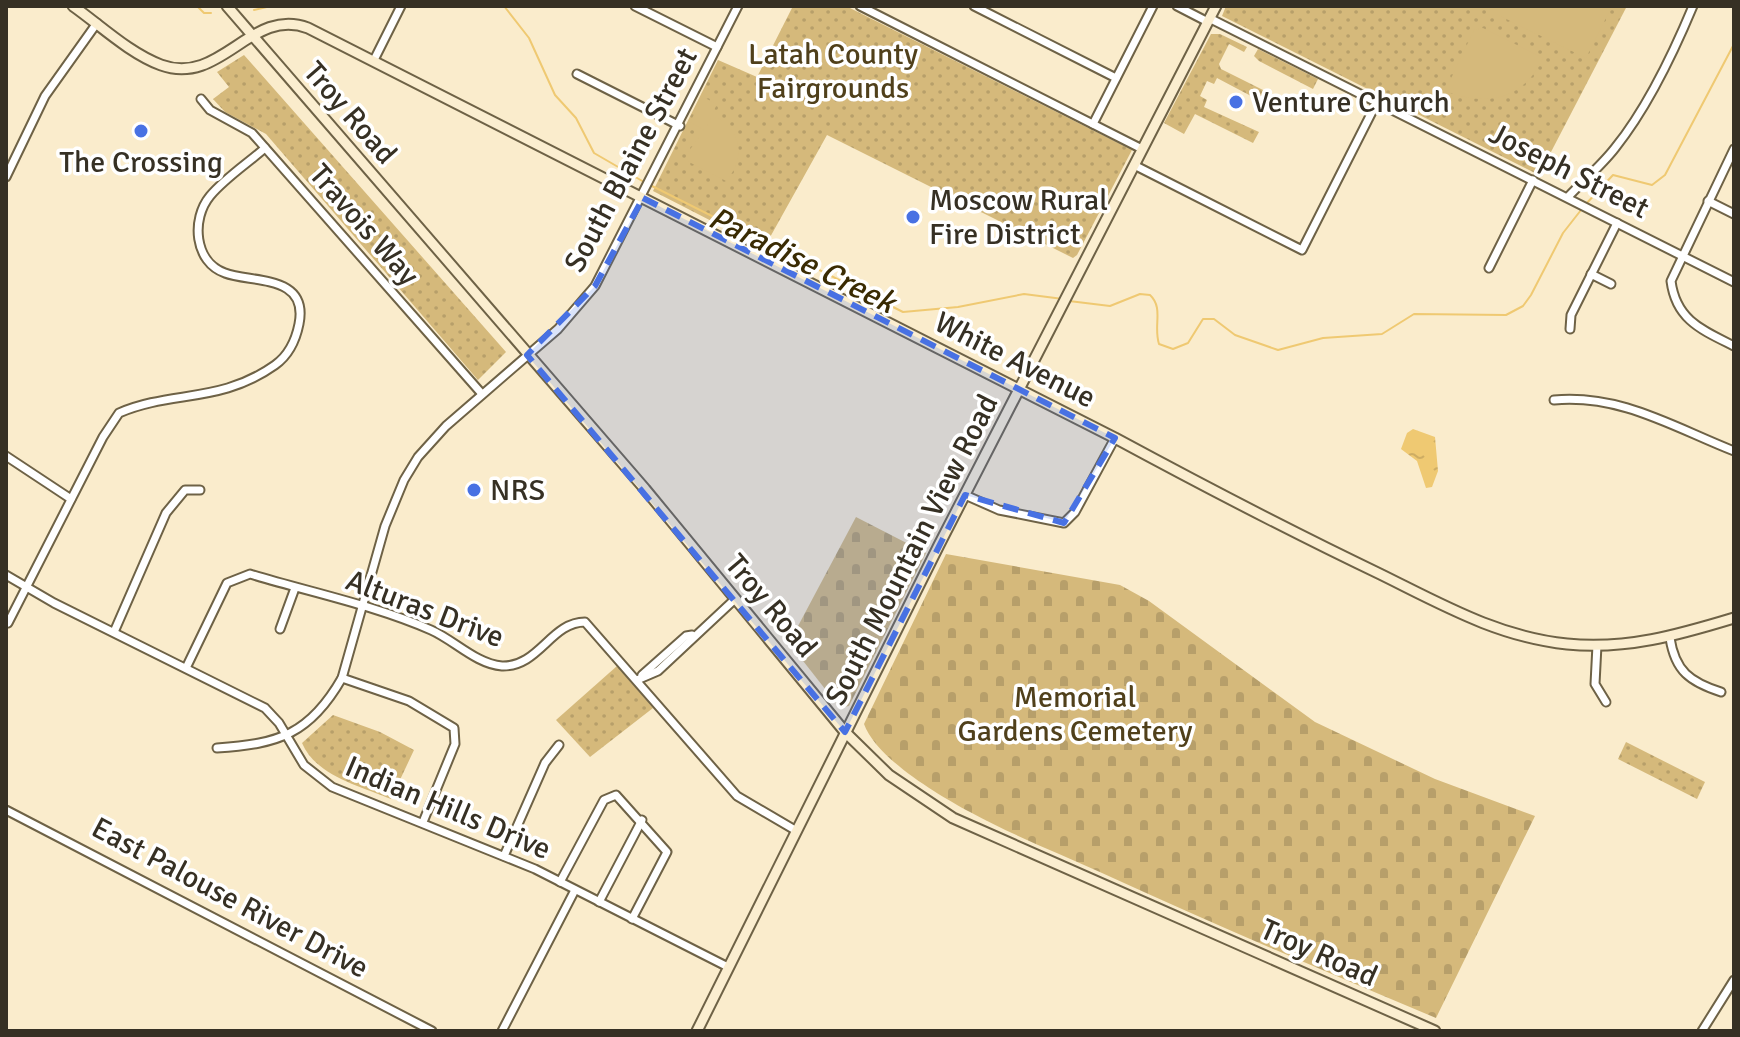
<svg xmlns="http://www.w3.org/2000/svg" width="1740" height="1037" viewBox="0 0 1740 1037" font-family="Signika,sans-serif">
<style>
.grass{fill:url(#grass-dots)}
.cemetery{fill:url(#cemetery-stones)}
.garden{fill:#d5b97b}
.water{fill:url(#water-ripples)}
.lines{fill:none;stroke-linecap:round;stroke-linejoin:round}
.stream{stroke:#efc972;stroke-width:2}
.street-casing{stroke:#6e6246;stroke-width:11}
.secondary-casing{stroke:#6e6246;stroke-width:13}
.street{stroke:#fff;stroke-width:7}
.secondary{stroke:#fbeed0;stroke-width:9}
.marked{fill:#4871e3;fill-opacity:0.2;stroke:#4871e3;stroke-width:6;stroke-dasharray:16 10;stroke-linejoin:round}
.poi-dot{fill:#4871e3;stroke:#fff;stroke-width:3}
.labels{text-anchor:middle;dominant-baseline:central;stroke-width:7;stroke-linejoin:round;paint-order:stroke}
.park-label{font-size:30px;fill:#50401b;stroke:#fff}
.poi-label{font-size:30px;fill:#363024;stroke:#fff;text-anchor:start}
.street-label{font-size:30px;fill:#363024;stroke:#fff}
.water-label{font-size:32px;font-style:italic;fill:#3a2b03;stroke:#fff}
</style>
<defs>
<pattern id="grass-dots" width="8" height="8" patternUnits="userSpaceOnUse" patternTransform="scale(2)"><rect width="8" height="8" fill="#d5b97b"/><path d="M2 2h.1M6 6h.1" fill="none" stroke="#b79f6a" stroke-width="1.8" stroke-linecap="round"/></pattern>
<pattern id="cemetery-stones" width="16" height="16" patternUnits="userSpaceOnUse" patternTransform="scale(2)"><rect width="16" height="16" fill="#d5b97b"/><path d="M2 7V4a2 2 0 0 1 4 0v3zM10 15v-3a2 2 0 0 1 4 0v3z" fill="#b79f6a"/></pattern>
<pattern id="water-ripples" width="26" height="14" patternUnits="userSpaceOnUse" patternTransform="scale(2)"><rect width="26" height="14" fill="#efc972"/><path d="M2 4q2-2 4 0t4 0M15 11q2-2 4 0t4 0" fill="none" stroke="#cead63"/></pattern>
</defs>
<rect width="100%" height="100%" fill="#faeccc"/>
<g class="grass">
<path d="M793,6h53l286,144 -55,105 -4,3 -246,-123 -63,113 -111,-57 65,-131 39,17z"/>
<path d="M1226,6h401l-88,169 -317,-159z"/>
<path d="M1211,34h9l27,13 -3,5 -15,-8 -10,20 2,5 52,26 -5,10 -51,-27 -3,6 -7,-3 -7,15 7,4 -3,7 55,25 -6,11 -58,-29 -11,20 -20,-11z"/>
<path d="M1258,49l60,30 -5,10 -54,-28 -5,-5z"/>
<path d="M244,55l262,297 -28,28 -212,-246 -41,-22 -12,-13 16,-12 -12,-15z"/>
<path d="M617,666l36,42 -63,49 -34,-37z"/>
<path d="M333,715l47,17 34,18 -23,49c-31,-13 -75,-23 -89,-56z"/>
<path d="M1626,742l79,40 -8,17 -79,-40z"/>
</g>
<g class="cemetery">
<path d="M856,517l70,36 -77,153 -9,2 -51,-65z"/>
<path d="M946,554l174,31 29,16 166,121 120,57 100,37 -99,202c-112,-47 -223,-94 -334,-145 -44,-20 -90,-38 -132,-61 -32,-17 -94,-54 -106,-88z"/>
</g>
<g class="garden">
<path d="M1489,6h123l-26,52 -96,-47z"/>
<path d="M1483,28l60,30c-19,42 -58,49 -98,33l29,-61z"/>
<path d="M703,97l14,7 -10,22 9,-9c26,14 30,42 10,64l-37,-19 -3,-7 18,-25 -14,-8z"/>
</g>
<path class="water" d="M1413,429l22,8 3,34 -6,16 -6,1 -9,-27 -16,-12 6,-16z"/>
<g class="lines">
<g class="stream">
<path d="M197,6l7,7h7"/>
<path d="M504,6l25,32 26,57 21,23 18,35 50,29"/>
<path d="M254,10l17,-4"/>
<path d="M650,185l253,127 55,-5 66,-13 39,5"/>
<path d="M1585,205l28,-30 39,10 13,-10 69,-131"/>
<path d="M1069,301l41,5 30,-12 10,1c14,13 3,31 9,49l14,5 15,-6 15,-24h11l21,16 43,15 45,-12 59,-4 32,-20 92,1 17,-9 8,-11 32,-62 18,-23"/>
</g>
<g class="street-casing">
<g id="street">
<path d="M635,6l82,41"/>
<path d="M860,6l282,143"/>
<path d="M974,6l142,72"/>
<path d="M1177,6l31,16"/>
<path d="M1209,18l525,264"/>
<path d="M374,60l27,-54"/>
<path d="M577,74l103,52"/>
<path d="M201,99l9,11 42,23 230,261"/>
<path d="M1093,124l60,-118"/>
<path d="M1734,149l-63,132c5,39 31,49 63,65"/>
<path d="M1134,165l168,85 75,-148"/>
<path d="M6,177l39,-81 52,-73"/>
<path d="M1568,197c15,-16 33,-31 47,-49 33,-41 58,-94 78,-142"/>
<path d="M1708,201l26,13"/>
<path d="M1489,268l44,-88"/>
<path d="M1591,274l20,10"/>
<path d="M1570,329l1,-14 46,-92"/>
<path d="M1554,400c67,-6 119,27 180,51"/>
<path d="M6,456l65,43"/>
<path d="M965,495l34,15 65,13 11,-11 40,-74"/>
<path d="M6,575l48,28 211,105 14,15 25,42 28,22 203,82 193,98"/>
<path d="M8,623l95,-186 16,-24c53,-23 101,-9 156,-48 14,-10 21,-26 24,-41 10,-50 -48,-41 -74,-51 -31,-11 -34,-54 -15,-77 15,-18 38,-33 55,-48"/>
<path d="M280,629l15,-41"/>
<path d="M114,632l52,-119 19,-23h15"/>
<path d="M1670,638c5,33 20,44 51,54"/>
<path d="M1597,645l-2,39 11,18"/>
<path d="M186,668l41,-85 23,-9c59,18 124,31 181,56 23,10 45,34 71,36 37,1 49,-44 83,-44l152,174 58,34"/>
<path d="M642,675l44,-39 6,-1"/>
<path d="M342,678l67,23 45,27 1,16 -32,78"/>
<path d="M637,680l21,-9 76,-71"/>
<path d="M217,748c62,-4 93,-14 125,-70l43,-152 19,-46 14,-23 28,-31 112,-97 37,-43 143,-280"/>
<path d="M6,810l426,221"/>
<path d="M504,856l41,-93 14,-18"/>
<path d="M560,882l44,-82 12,-5 51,57 -35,67"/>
<path d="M599,902l43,-82"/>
<path d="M502,1031l73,-141"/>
<path d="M1702,1031l32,-51"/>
</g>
</g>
<g class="secondary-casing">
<g id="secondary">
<path d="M73,6c27,19 56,47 88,59 60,22 90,-59 147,-37l807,410c87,47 175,93 265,136 61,30 118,63 187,70 59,6 111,-9 167,-26"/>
<path d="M227,6l418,483 200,243 44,43 64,43 482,213"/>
<path d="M697,1031l242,-486 277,-539"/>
</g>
</g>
<use href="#street" class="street"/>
<use href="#secondary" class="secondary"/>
</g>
<path class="marked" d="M643,198l472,240 -51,85 -99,-28 -120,237 -318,-377 68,-69z"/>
<g class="poi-dot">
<circle cx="1236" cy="102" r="8"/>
<circle cx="141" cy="131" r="8"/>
<circle cx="913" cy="217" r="8"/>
<circle cx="474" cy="490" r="8"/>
</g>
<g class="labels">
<g class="park-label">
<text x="833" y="54">Latah County<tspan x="833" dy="34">Fairgrounds</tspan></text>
<text x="1075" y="697">Memorial<tspan x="1075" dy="34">Gardens Cemetery</tspan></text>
</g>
<g class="poi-label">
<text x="1252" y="102">Venture Church</text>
<text x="141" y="162" text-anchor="middle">The Crossing</text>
<text x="929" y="200">Moscow Rural<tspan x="929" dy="34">Fire District</tspan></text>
<text x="490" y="490">NRS</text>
</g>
<g class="street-label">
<text transform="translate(350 113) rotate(49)">Troy Road</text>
<text transform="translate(631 160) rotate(-62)">South Blaine Street</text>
<text transform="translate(1569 171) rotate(27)">Joseph Street</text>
<text transform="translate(364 225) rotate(49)">Travois Way</text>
<text transform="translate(1015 360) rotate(27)">White Avenue</text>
<text transform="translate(912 550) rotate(-63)">South Mountain View Road</text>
<text transform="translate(771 606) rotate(50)">Troy Road</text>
<text transform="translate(425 609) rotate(21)">Alturas Drive</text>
<text transform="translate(448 808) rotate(23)">Indian Hills Drive</text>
<text transform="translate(230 898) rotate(28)">East Palouse River Drive</text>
<text transform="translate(1319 953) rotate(24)">Troy Road</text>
</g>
<g class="water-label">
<text transform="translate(802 260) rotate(26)">Paradise Creek</text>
</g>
</g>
<rect width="1740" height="1037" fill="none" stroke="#363024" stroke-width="16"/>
</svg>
